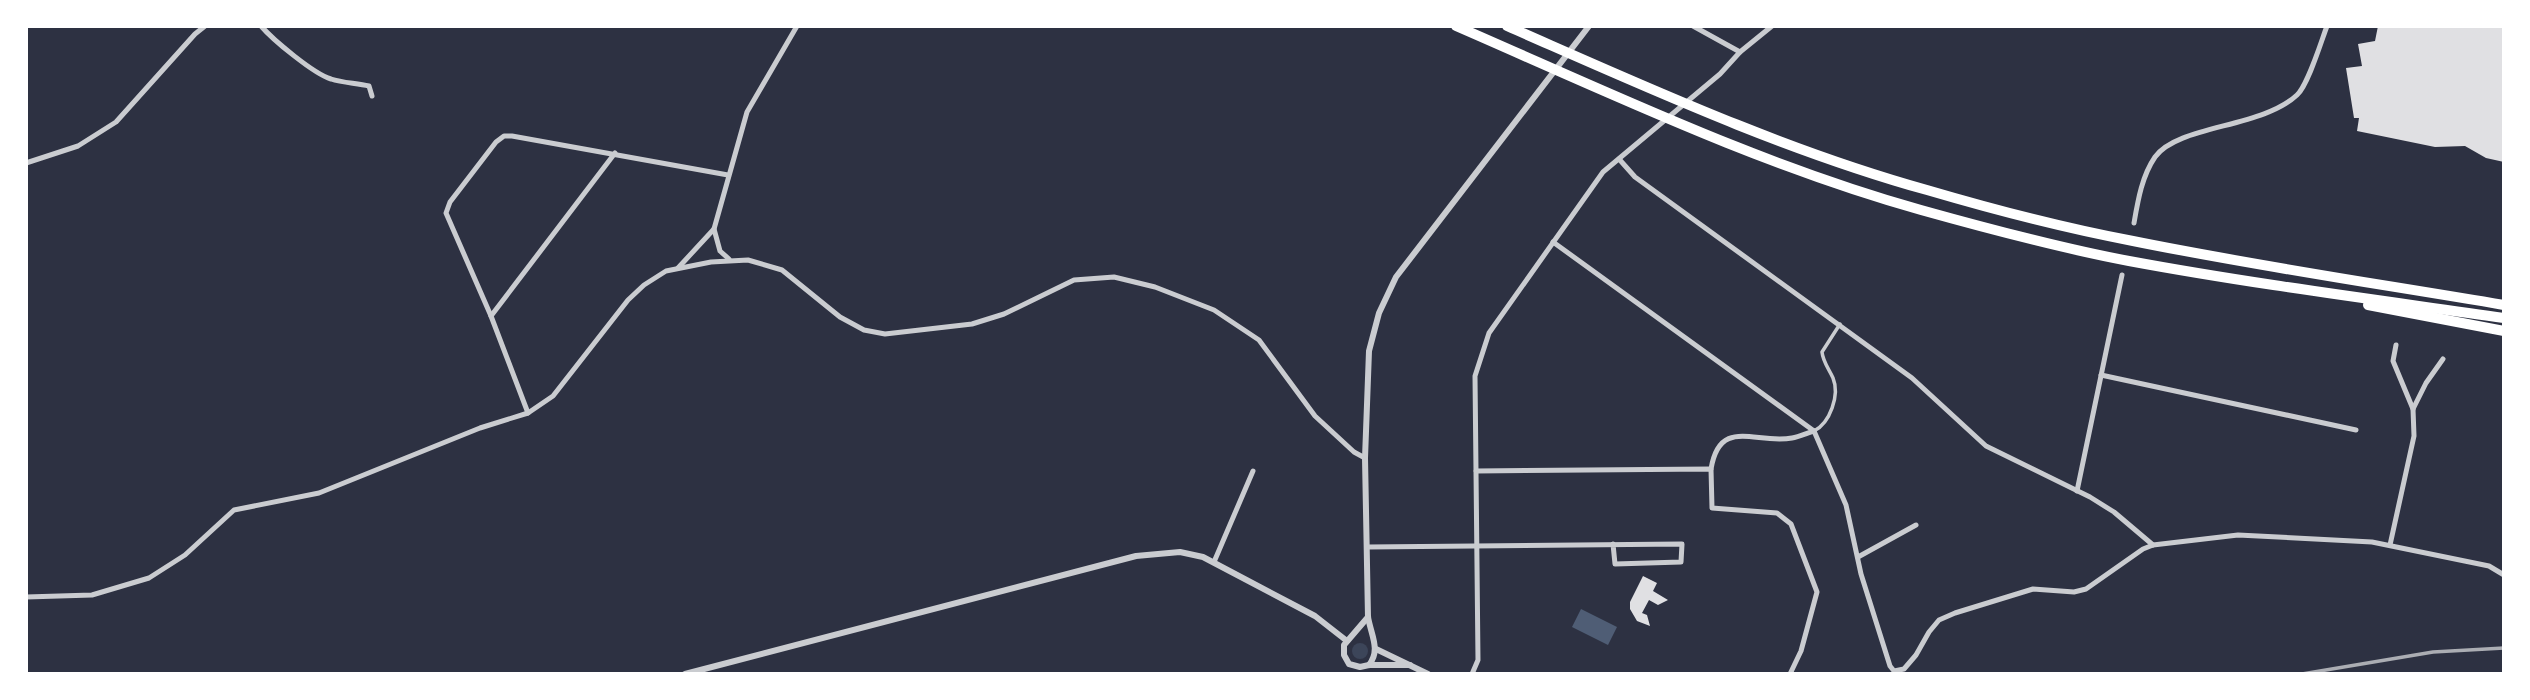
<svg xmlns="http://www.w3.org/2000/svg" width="2530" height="700" viewBox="0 0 2530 700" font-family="'Sofia Sans Condensed',sans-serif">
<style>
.green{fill:#3c4559}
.water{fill:#4f5d75}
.building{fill:#e0e0e3}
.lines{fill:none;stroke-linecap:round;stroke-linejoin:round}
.pedestrian{stroke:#caccd0;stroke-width:3.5}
.minor{stroke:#caccd0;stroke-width:5}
.tertiary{stroke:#caccd0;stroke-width:6}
.motorway{stroke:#fff;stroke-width:10}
.rail{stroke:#abadb3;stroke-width:3.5}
</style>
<rect width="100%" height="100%" fill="#2d3142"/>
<circle class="green" cx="1360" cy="651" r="8"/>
<path class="water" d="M1581,609l36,18 -9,18 -36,-18z"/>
<g class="building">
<path d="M2378,26h126v136l-18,-4 -21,-12 -30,1 -78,-16 2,-13h-5l-8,-50 16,-2 -4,-22 17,-3z"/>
<path d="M1643,576l14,7 -4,8 15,9 -10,5 -9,-5 -7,13 5,2 3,11 -13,-5 -7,-12v-7z"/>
</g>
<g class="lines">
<path class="pedestrian" d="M1814,431c16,-8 26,-36 19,-53 -4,-9 -10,-16 -11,-26l18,-28"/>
<g class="minor">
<path d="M261,26c12,14 53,48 70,53 12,4 26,4 38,7l3,10"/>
<path d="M1693,26l47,26"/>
<path d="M1619,159l16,18 277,201 74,68 104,51 24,15 39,33"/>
<path d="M26,163l52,-17 38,-24 79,-88 10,-8"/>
<path d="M2134,223c4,-23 8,-47 21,-66 23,-32 107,-29 142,-62 11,-10 24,-53 30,-69"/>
<path d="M714,229l6,22 9,8"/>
<path d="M1553,242l261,189"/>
<path d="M678,268l36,-39 33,-117 50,-86"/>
<path d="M491,316l124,-163"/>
<path d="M2396,345l-3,16 20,48"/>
<path d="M2101,375l255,55"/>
<path d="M528,413l-37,-97 -45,-103 4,-11 46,-60 8,-6h8l216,39"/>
<path d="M1814,431l32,74 15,69 29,92 4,5 10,-2 12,-14 13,-23 10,-12 16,-7 78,-24 41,3 12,-3 57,-40 10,-4 85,-10 134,7 117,24 15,9"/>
<path d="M1711,469c9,-53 45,-24 81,-31 7,-1 15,-5 22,-7"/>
<path d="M1476,471l235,-2 1,39 65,5 14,11 26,68 -16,59 -11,23"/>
<path d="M2077,491l45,-216"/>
<path d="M2390,545l24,-109 -1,-27 13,-26 17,-24"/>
<path d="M1368,547c104,-1 209,-2 314,-3l-1,18 -66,2 -2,-20"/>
<path d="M1858,557l58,-32"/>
<path d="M1214,562l39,-91"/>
<path d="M26,597l66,-2 57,-17 36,-23 49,-45 85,-17 161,-65 48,-15 25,-17 75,-96 16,-15 22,-14 45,-9 37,-2 34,10 58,47 24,13 21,4 87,-10 32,-10 70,-34 40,-3 41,10 59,23 45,30 56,76 39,36 11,6"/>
<path d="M1472,674l6,-14 -3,-284 14,-43 114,-161 117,-98 20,-22 32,-26"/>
</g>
<g class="tertiary">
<path d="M1368,617l-24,28v10l5,9 11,3 9,-2h41"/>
<path d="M1376,649l52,25"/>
<path d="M1369,665c12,-15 2,-30 -1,-48l-3,-159 4,-107 10,-38 17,-36 193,-251"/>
<path d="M685,674l451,-118 44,-4 23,5 112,59 32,25"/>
</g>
<g class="motorway">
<path d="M1456,26c152,66 304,139 465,184 68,19 138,38 208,51 124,23 250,39 375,57"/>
<path d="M1507,26c137,60 276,124 420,164 68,20 137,38 206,51 123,25 247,43 371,64"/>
<path d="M2368,305l136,26"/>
</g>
<path class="rail" d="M2302,674l131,-22 71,-4"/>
</g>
<rect width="2530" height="700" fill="none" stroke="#ffffff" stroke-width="56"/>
</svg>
